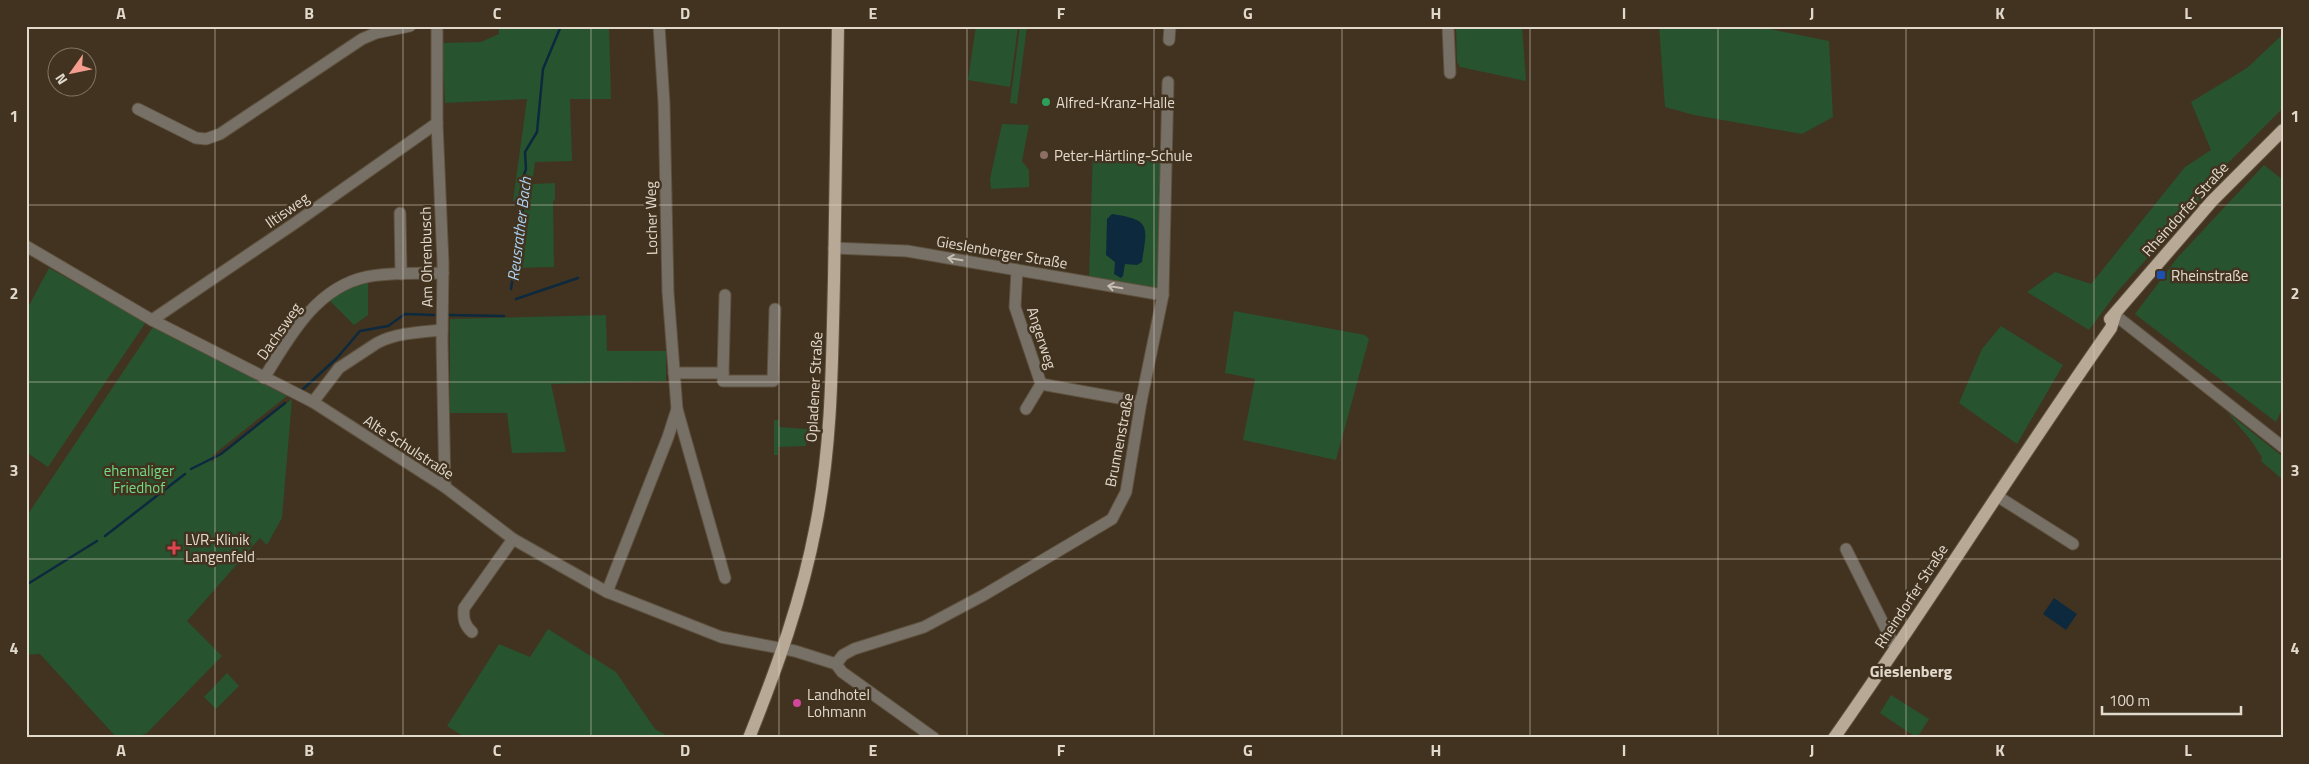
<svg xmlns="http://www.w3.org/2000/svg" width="2309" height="764" viewBox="0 0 2309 764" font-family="'Titillium Web',sans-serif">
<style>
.green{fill:#27532f}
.water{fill:#0d293d}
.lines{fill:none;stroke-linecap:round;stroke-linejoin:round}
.stream{stroke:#0d293d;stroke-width:2.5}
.minor-casing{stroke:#5e513e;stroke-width:13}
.major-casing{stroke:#5e513e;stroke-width:14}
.minor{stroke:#777066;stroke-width:11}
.major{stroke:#b7a995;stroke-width:12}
.oneway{stroke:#c7bfb3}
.grid{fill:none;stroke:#e2d9cd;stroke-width:1;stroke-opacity:0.55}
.leisure-dot{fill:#2e9e5b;stroke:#41331f;stroke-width:2}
.education-dot{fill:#8d6e63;stroke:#41331f;stroke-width:2}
.transit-dot{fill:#1a4fb4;stroke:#41331f;stroke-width:2}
.health-dot{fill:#e0444e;stroke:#41331f;stroke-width:2}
.hotel-dot{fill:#d1479c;stroke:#41331f;stroke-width:2}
.labels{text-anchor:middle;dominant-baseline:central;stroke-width:5;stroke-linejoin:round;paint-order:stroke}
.poi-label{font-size:15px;fill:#e2d9cd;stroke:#41331f;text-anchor:start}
.street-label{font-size:15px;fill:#e2d9cd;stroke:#41331f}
.park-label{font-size:15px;fill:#73db85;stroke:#41331f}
.water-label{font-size:16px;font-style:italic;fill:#abd2f3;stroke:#41331f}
.neighbourhood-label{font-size:16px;font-weight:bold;fill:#e2d9cd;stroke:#41331f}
.neatline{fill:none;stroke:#e2d9cd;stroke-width:2}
.grid-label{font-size:16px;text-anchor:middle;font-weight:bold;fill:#e2d9cd}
</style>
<rect width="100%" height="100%" fill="#41331f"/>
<g class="green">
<path d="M499,26h110l2,73h-41l2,62 -37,1 -3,22 23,-1v17l-2,1 1,66 -42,1 10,-67h-9l14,-102 -82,4 -3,-60 39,-1 18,-8z"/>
<path d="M976,26h42l-8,61 -42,-7z"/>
<path d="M1020,26h7l-10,78 -7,-1z"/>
<path d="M1456,26h66l4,55 -66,-14 -3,-5z"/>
<path d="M1659,26h96l74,15 4,76 -31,17 -108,-19 -29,-8z"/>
<path d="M2283,34v74l-72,72 -7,15 -87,97 -28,38 -62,-38 28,-20 36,12 94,-117 26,-17 -20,-48 56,-34z"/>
<path d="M1002,124l27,1 -7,36 7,9v17l-38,2 -1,-10z"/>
<path d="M1093,148l69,16 -4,122 -4,4 -65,-12z"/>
<path d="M2264,165l19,15v227l-7,15 -141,-108 43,-57z"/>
<path d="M49,268l97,54 -98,145 -22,-15v-141z"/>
<path d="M368,282v33l-14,10 -25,-25 19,-12z"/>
<path d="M1234,311l131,24 4,4 -33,121 -93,-20 12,-61 -30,-6z"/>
<path d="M606,315l1,36h59v30l-115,3 15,68 -54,1 -5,-40h-57v-94z"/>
<path d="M2001,326l62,39 -46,79 -58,-41 23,-54z"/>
<path d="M153,327l134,69 -74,59 -2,7 81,-63 -10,119 -15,27 -7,-7 -73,83 35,35 -75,77 -12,5h-18l-77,-84 -14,1v-138z"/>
<path d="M2227,412l56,45v23l-22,-19 1,-4 -12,-18z"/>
<path d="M774,420h5v7l28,2 -1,17 -28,1v8h-4z"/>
<path d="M548,629l68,43 39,57 16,9h-205l-19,-12 52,-82 31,13z"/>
<path d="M227,673l12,13 -23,23 -12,-12z"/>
<path d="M1891,695l38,24 -12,19 -37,-25z"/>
</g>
<g class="water">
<path d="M1112,214c40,6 35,12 30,48l-5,3 -12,-1 -2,12 -2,2 -7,-4 1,-12 -9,-7 1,-36z"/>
<path d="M2054,598l23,16 -11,16 -23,-16z"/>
</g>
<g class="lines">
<g class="stream">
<path d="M511,289l13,-88 -2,-20 4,-12 -1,-17 12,-20 6,-63 18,-43"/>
<path d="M516,299l62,-21"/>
<path d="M447,315l57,1"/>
<path d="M301,391l36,-33 23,-27 28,-5 17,-12 29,1"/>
<path d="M191,469l30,-15 64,-51"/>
<path d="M105,536l80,-62"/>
<path d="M26,585l71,-44"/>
</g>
<g class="minor-casing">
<g id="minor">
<path d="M437,26v97l6,140 -1,79 3,145"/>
<path d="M1448,26l2,47"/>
<path d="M1169,40l1,-14"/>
<path d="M138,109l58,29 10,1 14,-5 142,-95 14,-6 34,-7"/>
<path d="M400,213l1,61"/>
<path d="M26,246l126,74 161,82 132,85 68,52 94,53 114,45 74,14 41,13 6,8 92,66"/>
<path d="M834,248l73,3 256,44"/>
<path d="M1017,270l-2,37 26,77 -15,25"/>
<path d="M2115,315l168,132"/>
<path d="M152,320l143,-97 142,-100"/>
<path d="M674,373h49l2,-78"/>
<path d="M723,373v8h50l2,-72"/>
<path d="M264,378c25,-40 51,-90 102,-101 24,-5 52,-3 77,-4"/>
<path d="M1041,384l100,18"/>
<path d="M313,402l26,-34 38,-25c19,-10 44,-11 65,-13"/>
<path d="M677,409l48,169"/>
<path d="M1997,496l76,48"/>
<path d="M1846,549l50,100"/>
<path d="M607,592l61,-155 9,-28 -9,-117 -4,-189 -5,-77"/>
<path d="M472,632c-8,-7 -9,-14 -8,-24l49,-69"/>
<path d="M836,664l7,-9 11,-6 70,-22 60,-32 128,-76 14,-27 15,-90 22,-107 5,-213"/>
</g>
</g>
<g class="major-casing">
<g id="major">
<path d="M2110,319l102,-118 71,-71"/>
<path d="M749,738c28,-70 53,-139 67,-213 16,-81 16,-163 18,-245 1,-85 3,-169 4,-254"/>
<path d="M1834,738c95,-135 182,-275 277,-410l4,-13"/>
</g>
</g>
<use href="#minor" class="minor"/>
<use href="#major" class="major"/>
</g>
<defs><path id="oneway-shaft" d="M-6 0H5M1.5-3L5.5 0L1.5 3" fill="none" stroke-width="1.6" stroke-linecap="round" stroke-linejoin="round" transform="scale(1.25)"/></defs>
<g class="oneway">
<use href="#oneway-shaft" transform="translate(955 259) rotate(-170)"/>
<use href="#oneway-shaft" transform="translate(1115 287) rotate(-170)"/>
</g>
<path class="grid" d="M215,26v712M403,26v712M591,26v712M779,26v712M967,26v712M1154,26v712M1342,26v712M1530,26v712M1718,26v712M1906,26v712M2094,26v712M26,205h2257M26,382h2257M26,559h2257"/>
<circle class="leisure-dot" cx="1046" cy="102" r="5"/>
<circle class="education-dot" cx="1044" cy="155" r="5"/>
<rect class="transit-dot" x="2156" y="270" width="10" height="10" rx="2.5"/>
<path class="health-dot" d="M171.5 540.5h5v5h5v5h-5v5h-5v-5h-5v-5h5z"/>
<circle class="hotel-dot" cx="797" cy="703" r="5"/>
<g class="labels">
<g class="poi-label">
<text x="1056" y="102">Alfred-Kranz-Halle</text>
<text x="1054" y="155">Peter-Härtling-Schule</text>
<text x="2171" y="275">Rheinstraße</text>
<text x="185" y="539">LVR-Klinik<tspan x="185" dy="17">Langenfeld</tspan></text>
<text x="807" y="694">Landhotel<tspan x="807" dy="17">Lohmann</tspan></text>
</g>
<g class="street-label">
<text transform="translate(2185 209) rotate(-48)">Rheindorfer Straße</text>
<text transform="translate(287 210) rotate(-35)">Iltisweg</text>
<text transform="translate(651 218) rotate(-91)">Locher Weg</text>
<text transform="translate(1002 252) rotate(10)">Gieslenberger Straße</text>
<text transform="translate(426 257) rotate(-91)">Am Ohrenbusch</text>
<text transform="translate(279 331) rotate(-55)">Dachsweg</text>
<text transform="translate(1042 338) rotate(72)">Angerweg</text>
<text transform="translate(814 387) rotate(-87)">Opladener Straße</text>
<text transform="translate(1119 440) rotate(-79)">Brunnenstraße</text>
<text transform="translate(409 447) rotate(33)">Alte Schulstraße</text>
<text transform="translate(1911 596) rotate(-57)">Rheindorfer Straße</text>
</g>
<g class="park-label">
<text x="139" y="470">ehemaliger<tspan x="139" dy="17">Friedhof</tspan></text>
</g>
<g class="water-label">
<text transform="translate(519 229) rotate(-83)">Reusrather Bach</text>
</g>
<g class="neighbourhood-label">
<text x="1911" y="671">Gieslenberg</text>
</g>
</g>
<rect width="2309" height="764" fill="none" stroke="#41331f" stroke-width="55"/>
<g transform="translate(72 72) rotate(237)"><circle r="24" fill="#41331f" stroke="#817565"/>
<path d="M0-4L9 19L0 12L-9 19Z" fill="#f59d8f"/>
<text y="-8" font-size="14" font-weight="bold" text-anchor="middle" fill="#e2d9cd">N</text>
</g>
<path d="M2102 706v8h139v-8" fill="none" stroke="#e2d9cd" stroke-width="2.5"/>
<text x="2109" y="706" font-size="15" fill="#e2d9cd" stroke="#41331f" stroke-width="4" paint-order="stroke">100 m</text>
<rect x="28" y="28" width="2254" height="708" class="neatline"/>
<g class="grid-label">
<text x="121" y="19">A</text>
<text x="309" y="19">B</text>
<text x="497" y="19">C</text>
<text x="685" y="19">D</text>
<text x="873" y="19">E</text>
<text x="1061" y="19">F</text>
<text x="1248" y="19">G</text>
<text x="1436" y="19">H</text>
<text x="1624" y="19">I</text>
<text x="1812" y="19">J</text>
<text x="2000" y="19">K</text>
<text x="2188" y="19">L</text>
<text x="14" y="122">1</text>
<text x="2295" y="122">1</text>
<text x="14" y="299">2</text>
<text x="2295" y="299">2</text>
<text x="14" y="476">3</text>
<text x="2295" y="476">3</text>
<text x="14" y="654">4</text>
<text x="2295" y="654">4</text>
<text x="121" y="756">A</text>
<text x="309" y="756">B</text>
<text x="497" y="756">C</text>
<text x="685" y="756">D</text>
<text x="873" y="756">E</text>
<text x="1061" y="756">F</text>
<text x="1248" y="756">G</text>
<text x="1436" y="756">H</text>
<text x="1624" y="756">I</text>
<text x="1812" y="756">J</text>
<text x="2000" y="756">K</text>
<text x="2188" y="756">L</text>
</g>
</svg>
